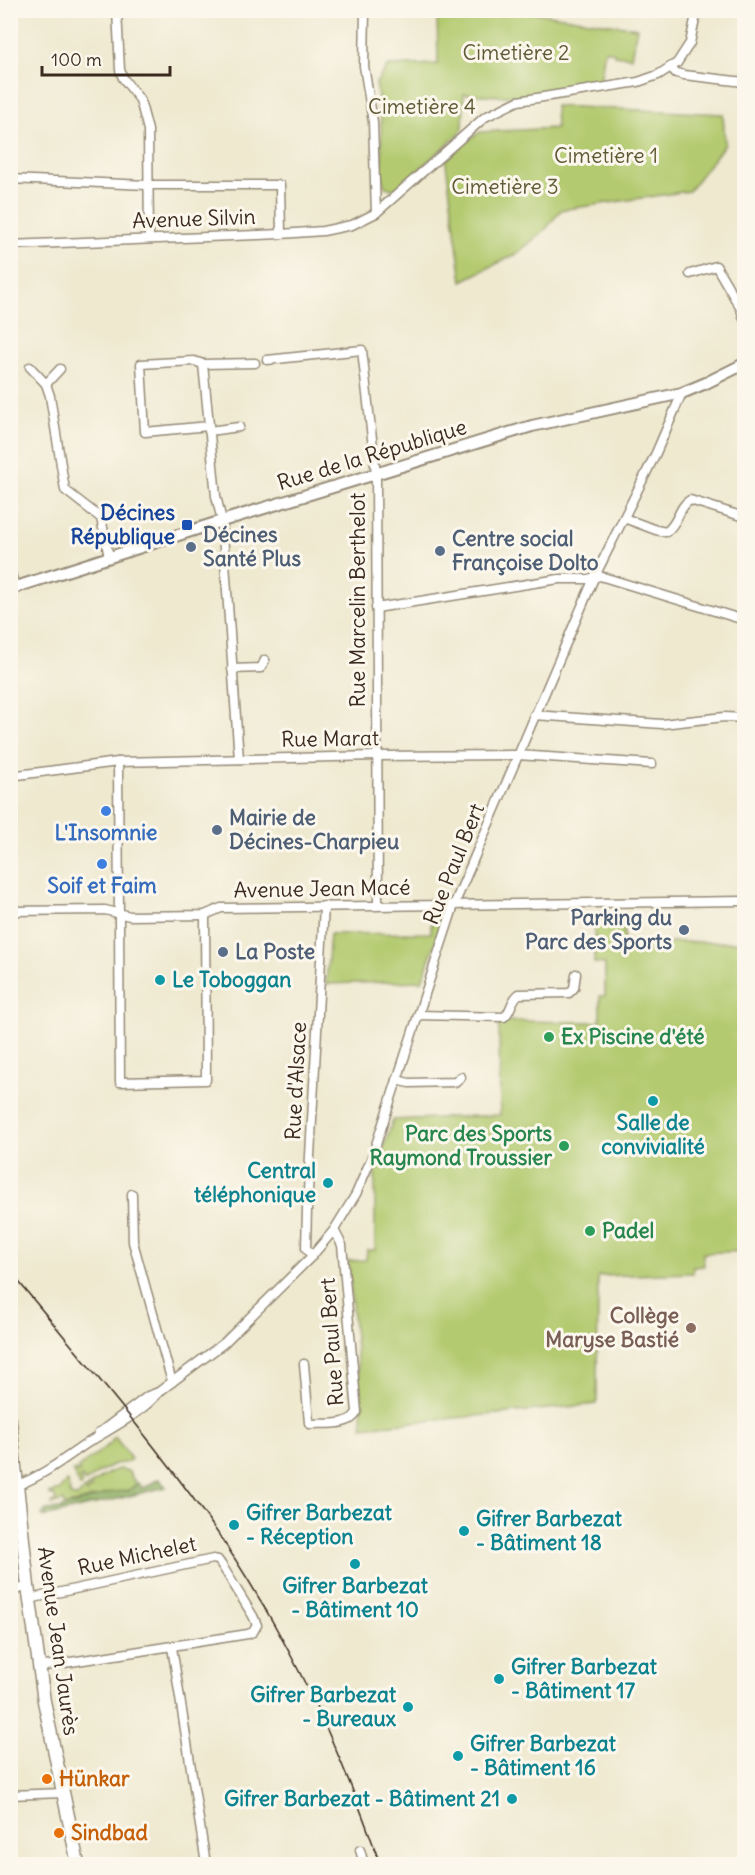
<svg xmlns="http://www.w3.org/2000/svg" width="755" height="1875" viewBox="0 0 755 1875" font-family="Delius,sans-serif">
	<rect width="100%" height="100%" fill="#fbf7ec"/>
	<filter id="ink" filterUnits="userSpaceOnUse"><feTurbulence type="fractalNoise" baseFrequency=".0167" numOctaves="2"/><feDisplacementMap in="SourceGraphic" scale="12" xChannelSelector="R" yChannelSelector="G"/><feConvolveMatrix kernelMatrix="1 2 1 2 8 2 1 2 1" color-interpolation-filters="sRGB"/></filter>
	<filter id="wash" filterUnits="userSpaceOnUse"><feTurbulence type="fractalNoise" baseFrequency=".008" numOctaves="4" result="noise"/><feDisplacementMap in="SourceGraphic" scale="24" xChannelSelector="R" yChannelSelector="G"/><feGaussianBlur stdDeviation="1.35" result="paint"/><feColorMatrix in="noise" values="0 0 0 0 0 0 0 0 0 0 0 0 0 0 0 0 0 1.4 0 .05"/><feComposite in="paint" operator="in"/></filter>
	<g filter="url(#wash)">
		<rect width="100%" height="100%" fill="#efe9d0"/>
		<!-- green -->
		<g fill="#b3ca6f" stroke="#777a46" stroke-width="1.5">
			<polygon points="437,11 522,11 637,28 631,57 614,55 614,52 605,50 600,82 519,97 464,94 463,129 460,133 396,190 385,187 382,178 381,121 376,83 388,66 438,64"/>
			<polygon points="555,106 723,114 725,144 689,191 561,210 545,230 516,254 462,281 445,156 480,132 556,128"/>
			<polygon points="431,911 438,913 442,923 422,981 326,984 330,934 431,933"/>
			<polygon points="602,914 602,918 624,918 624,942 744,942 744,1251 703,1253 704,1266 693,1267 693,1273 598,1276 597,1404 363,1427 348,1261 366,1260 367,1250 375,1250 375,1172 393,1120 500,1115 499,1021 600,1022 600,996 605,996 605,964 594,963 595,915"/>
			<path d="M 115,1437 L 131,1459 C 125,1465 120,1462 112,1465 C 103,1469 93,1477 85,1482 L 82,1477 L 80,1478 L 82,1484 L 80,1487 L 73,1471 L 76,1470 L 77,1473 L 80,1472 L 78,1468 L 111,1443 L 112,1439 Z"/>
			<path d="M 120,1469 L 128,1471 L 137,1485 C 125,1494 111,1493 96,1497 C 85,1499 75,1505 64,1505 L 63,1501 L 51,1505 L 51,1503 L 56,1502 L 54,1495 L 49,1496 L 49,1493 L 53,1494 L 54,1491 L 58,1491 L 67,1481 L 71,1496 L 77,1497 L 85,1489 L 87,1493 L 88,1492 L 87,1488 L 89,1486 L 90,1490 L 92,1489 L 91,1484 L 112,1471 Z"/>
		</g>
		<!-- forest -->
		<polygon fill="#8eae62" stroke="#646c40" stroke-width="1.5" points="159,1479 166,1487 44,1517 42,1515 46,1510 59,1509 112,1492 128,1491 138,1483 143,1488"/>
	</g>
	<g filter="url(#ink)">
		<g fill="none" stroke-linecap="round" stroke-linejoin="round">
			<defs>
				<g id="minor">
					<polyline points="117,10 120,70 123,78 140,100 148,130 149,239"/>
					<polyline points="365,10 364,66 373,122 376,213"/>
					<polyline points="670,67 676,73 684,75 744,82"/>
					<polyline points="10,179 147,185 280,185 281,234"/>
					<polyline points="10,245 281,234 323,231 352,225 376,213 485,117 518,101 638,82 658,75 677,63 690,43 697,10"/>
					<polyline points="690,274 716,266 741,309 744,319"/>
					<polyline points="267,360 362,350 376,474 378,905"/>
					<polyline points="203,364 255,363"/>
					<polyline points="30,367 46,384 50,396 65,490 101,518 109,557"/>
					<polyline points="46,384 60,369"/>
					<polyline points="209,426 145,432 141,364 194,361 203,364 216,496 222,521 239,759"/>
					<polyline points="209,431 239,427"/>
					<path d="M 624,518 L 656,530 L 666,532 C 679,523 678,507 690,500 L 744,517"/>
					<polyline points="10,570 15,587"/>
					<polyline points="376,608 559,579 588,579 600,576 744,620"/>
					<polyline points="232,669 261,668 265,660"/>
					<polyline points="534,715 662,724 724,717 744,718"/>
					<polyline points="118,762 120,1082 206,1080 205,915"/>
					<polyline points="10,776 118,762 377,756 518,755 652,764"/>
					<polyline points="10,911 105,910 130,916 205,915 221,908 744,901"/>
					<path d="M 419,1015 L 504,1017 C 512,1011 510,1001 519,994 L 569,993 L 574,988 L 576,974"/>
					<polyline points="397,1080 409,1083 455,1082 461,1077"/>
					<polyline points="132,1194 133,1242 172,1382"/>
					<polyline points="312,1256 306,1248 307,1209 324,906"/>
					<path d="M 304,1364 L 309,1423 L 310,1424 C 325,1423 350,1427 357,1412 L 342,1245 L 334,1230"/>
					<polyline points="99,1433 148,1396 159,1392"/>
					<path d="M 18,1485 C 44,1475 65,1458 89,1442 C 113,1427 141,1414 160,1391 L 224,1343 L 312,1256 L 334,1230 L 356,1194 L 372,1157 L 454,905 L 594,578 L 656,453 L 682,393"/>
					<polyline points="10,1592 28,1586"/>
					<polyline points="29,1599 213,1559 218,1560 223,1567 253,1616 257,1625 253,1632 248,1634 39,1667"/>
					<polyline points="172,1647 206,1864"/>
					<polyline points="10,1795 63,1793"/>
					<polyline points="360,1850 364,1864"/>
				</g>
				<polyline id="tertiary" points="10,589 222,521 532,426 682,393 706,383 744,364"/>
				<polyline id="secondary" points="10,1421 28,1586 44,1701 78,1864"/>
			</defs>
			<!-- minor casing -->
			<use href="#minor" stroke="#958a77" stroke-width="11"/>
			<!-- tertiary casing -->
			<use href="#tertiary" stroke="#958a77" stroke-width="14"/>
			<!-- secondary casing -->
			<use href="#secondary" stroke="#958a77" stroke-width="15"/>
			<!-- minor -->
			<use href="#minor" stroke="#fff" stroke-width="8"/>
			<!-- tertiary -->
			<use href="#tertiary" stroke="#fff" stroke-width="10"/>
			<!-- secondary -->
			<use href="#secondary" stroke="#fff" stroke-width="12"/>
			<!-- tram -->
			<path stroke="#3b2a1e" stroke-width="1.5" d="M 10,1271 C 76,1352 145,1431 206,1516 C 281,1622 338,1742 380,1864"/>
		</g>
	</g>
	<!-- markers -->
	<rect fill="#1a4fb4" stroke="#fbf7ec" stroke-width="2" x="181" y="519" width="12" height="12" rx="3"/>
	<g fill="#5c6f8a" stroke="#fbf7ec" stroke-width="2">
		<circle cx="191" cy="547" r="6"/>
		<circle cx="440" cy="551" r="6"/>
		<circle cx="217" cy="830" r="6"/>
		<circle cx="684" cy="930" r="6"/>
		<circle cx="223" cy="952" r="6"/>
	</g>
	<g fill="#3f7fe0" stroke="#fbf7ec" stroke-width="2">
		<circle cx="106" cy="811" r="6"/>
		<circle cx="102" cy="864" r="6"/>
	</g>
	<g fill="#0f9aa8" stroke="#fbf7ec" stroke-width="2">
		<circle cx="160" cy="980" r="6"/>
		<circle cx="653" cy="1101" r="6"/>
		<circle cx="328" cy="1183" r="6"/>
		<circle cx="234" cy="1525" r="6"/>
		<circle cx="464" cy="1531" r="6"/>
		<circle cx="355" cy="1564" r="6"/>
		<circle cx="499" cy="1679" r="6"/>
		<circle cx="408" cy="1707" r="6"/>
		<circle cx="458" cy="1756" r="6"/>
		<circle cx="512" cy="1799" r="6"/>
	</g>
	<g fill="#2e9e5b" stroke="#fbf7ec" stroke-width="2">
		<circle cx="549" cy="1037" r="6"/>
		<circle cx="564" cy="1146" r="6"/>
		<circle cx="590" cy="1231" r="6"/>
	</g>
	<circle fill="#8d6e63" stroke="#fbf7ec" stroke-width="2" cx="691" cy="1328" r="6"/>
	<g fill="#e8710a" stroke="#fbf7ec" stroke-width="2">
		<circle cx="47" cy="1779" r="6"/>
		<circle cx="59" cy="1833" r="6"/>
	</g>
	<g text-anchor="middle" stroke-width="6" stroke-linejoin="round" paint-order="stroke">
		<!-- park labels -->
		<g font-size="21" fill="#5f5a36" stroke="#fbf7ec">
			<text x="516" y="60">Cimetière 2</text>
			<text x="422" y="114">Cimetière 4</text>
			<text x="606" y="163">Cimetière 1</text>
			<text x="505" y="194">Cimetière 3</text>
		</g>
		<!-- street labels -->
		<g font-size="21" fill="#3b2a1e" stroke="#fbf7ec">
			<text transform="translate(194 219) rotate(-2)" y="7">Avenue Silvin</text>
			<text transform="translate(372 455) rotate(-17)" y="7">Rue de la République</text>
			<text transform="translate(358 600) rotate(-90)" y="7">Rue Marcelin Berthelot</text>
			<text transform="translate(330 739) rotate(-1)" y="7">Rue Marat</text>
			<text transform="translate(454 864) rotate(-68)" y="7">Rue Paul Bert</text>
			<text transform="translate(322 889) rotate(-1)" y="7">Avenue Jean Macé</text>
			<text transform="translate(296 1081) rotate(-87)" y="7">Rue d'Alsace</text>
			<text transform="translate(332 1342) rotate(-94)" y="7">Rue Paul Bert</text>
			<text transform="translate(137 1556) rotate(-12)" y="7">Rue Michelet</text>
			<text transform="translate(58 1641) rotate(82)" y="7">Avenue Jean Jaurès</text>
		</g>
		<!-- transit labels -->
		<g font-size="21" font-weight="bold" fill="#164399" stroke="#fbf7ec" text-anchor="end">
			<text x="175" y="520">Décines<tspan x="175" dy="24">République</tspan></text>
		</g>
		<!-- service labels -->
		<g font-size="21" font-weight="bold" fill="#4e5e75" stroke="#fbf7ec" text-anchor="start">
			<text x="203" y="542">Décines<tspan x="203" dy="24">Santé Plus</tspan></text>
			<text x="452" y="546">Centre social<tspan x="452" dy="24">Françoise Dolto</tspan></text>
			<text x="229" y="825">Mairie de<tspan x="229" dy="24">Décines-Charpieu</tspan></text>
			<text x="672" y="925" text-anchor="end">Parking du<tspan x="672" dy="24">Parc des Sports</tspan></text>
			<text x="235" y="959">La Poste</text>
		</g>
		<!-- shop labels -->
		<g font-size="21" font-weight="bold" fill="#366cbe" stroke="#fbf7ec">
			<text x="106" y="840">L'Insomnie</text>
			<text x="102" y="893">Soif et Faim</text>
		</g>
		<!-- culture labels -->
		<g font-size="21" font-weight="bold" fill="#0d838f" stroke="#fbf7ec" text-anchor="start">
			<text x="172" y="987">Le Toboggan</text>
			<text x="653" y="1130" text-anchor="middle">Salle de<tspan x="653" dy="24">convivialité</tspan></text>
			<text x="316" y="1178" text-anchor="end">Central<tspan x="316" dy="24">téléphonique</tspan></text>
			<text x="246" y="1520">Gifrer Barbezat<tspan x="246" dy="24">- Réception</tspan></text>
			<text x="476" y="1526">Gifrer Barbezat<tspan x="476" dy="24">- Bâtiment 18</tspan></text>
			<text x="355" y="1593" text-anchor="middle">Gifrer Barbezat<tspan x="355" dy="24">- Bâtiment 10</tspan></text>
			<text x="511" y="1674">Gifrer Barbezat<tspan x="511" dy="24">- Bâtiment 17</tspan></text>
			<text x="396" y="1702" text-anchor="end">Gifrer Barbezat<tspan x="396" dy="24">- Bureaux</tspan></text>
			<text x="470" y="1751">Gifrer Barbezat<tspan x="470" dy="24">- Bâtiment 16</tspan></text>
			<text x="500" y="1806" text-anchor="end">Gifrer Barbezat - Bâtiment 21</text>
		</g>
		<!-- leisure labels -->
		<g font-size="21" font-weight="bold" fill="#27864d" stroke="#fbf7ec" text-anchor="start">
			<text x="561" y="1044">Ex Piscine d'été</text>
			<text x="552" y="1141" text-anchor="end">Parc des Sports<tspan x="552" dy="24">Raymond Troussier</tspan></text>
			<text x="602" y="1238">Padel</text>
		</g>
		<!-- education labels -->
		<g font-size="21" font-weight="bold" fill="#785e54" stroke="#fbf7ec" text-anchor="end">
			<text x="679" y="1323">Collège<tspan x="679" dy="24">Maryse Bastié</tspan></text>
		</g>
		<!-- food labels -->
		<g font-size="21" font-weight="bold" fill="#c56008" stroke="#fbf7ec" text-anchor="start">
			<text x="59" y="1786">Hünkar</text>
			<text x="71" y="1840">Sindbad</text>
		</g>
	</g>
	<!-- margin -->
	<rect width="755" height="1875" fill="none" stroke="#fbf7ec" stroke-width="36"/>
	<!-- scale -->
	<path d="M42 66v9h128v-9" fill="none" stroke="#3b2a1e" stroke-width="3"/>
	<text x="51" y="66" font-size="18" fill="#3b2a1e" stroke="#fbf7ec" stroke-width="4.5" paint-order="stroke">100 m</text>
</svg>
